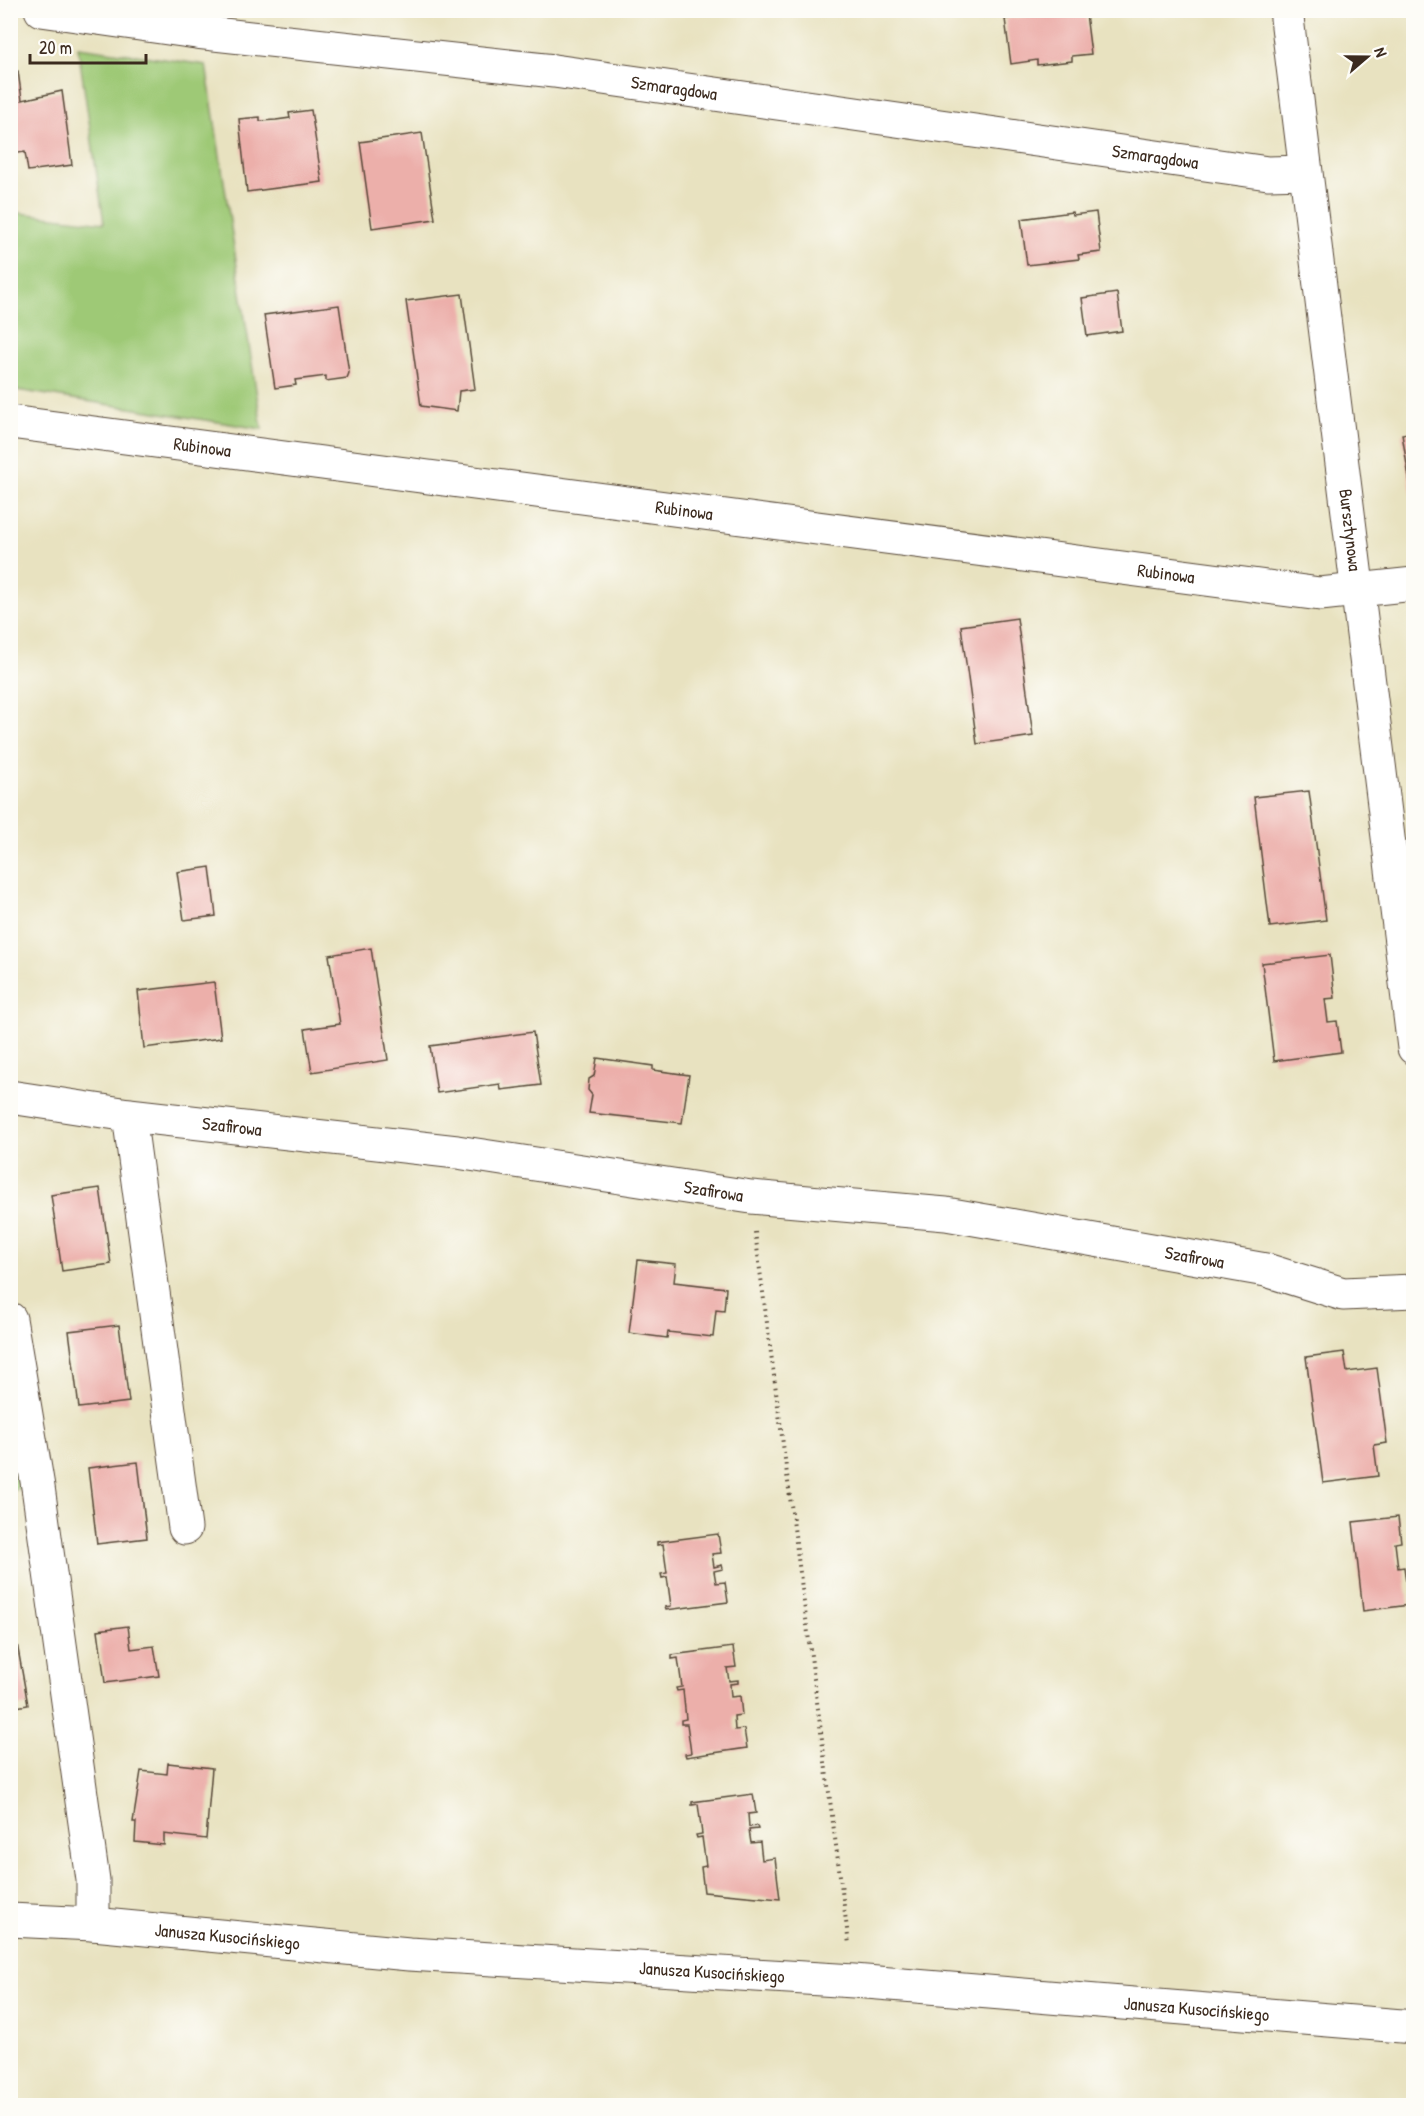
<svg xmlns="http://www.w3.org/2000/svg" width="1424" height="2116" viewBox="0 0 1424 2116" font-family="'Patrick Hand',sans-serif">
	<rect width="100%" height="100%" fill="#fdfcf7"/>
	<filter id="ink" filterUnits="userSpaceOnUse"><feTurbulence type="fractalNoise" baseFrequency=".0167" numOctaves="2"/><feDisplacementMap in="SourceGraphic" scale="12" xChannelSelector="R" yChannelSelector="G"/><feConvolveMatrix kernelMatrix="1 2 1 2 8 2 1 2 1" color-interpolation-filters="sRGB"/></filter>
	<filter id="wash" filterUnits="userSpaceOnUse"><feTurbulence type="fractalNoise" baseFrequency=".008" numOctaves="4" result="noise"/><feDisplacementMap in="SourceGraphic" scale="24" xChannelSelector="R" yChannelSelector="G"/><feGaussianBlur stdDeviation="1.35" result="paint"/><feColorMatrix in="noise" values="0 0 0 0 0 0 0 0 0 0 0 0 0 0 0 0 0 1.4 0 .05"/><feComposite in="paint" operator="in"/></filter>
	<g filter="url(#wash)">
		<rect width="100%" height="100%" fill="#e8e2c0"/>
		<!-- green -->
		<g fill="#9ec976" stroke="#6c7a4a" stroke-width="1.5">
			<polygon points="78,47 206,65 262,429 11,389 11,212 104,223"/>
			<polygon points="10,1401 26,1487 11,1490 10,1490"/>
		</g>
		<g id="blocks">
			<!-- building -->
			<g fill="#ecafaa">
				<polygon points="1064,11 1065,17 1086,14 1091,54 1072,56 1072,61 1037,65 1037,60 1011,64 1005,19"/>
				<polygon points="18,71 22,100 62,91 72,165 28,171 25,152 10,154 10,72"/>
				<polygon points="311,110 322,182 247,192 239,119 260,117 260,121 276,120 290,118 289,113"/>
				<polygon points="422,133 435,219 372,228 360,142"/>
				<polygon points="1072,212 1073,215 1096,212 1101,252 1078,255 1079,259 1027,265 1021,219"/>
				<polygon points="1117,293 1122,331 1087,336 1082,298"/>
				<polygon points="462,294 475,389 459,391 457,411 421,406 406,301"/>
				<polygon points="339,305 349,373 347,378 326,381 326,376 311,378 295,380 296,385 275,388 264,315"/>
				<polygon points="1414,432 1414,495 1412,496 1402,434"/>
				<polygon points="1017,618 1033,736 977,744 961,626"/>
				<polygon points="1309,791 1326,920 1270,927 1254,797"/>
				<polygon points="210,867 216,916 184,920 177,872"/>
				<polygon points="371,948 388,1060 312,1072 305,1029 340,1024 329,955"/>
				<polygon points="1330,955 1335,998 1325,999 1328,1022 1337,1021 1341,1052 1274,1061 1262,963"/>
				<polygon points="214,982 221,1038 144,1048 138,991"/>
				<polygon points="533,1032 541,1085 501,1090 500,1084 437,1093 430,1046"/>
				<polygon points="597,1058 653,1066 653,1070 689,1075 682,1123 589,1113 592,1095 588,1090 589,1079 594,1076"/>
				<polygon points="100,1188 111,1264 62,1271 51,1195"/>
				<polygon points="638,1260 676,1264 674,1282 726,1288 724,1311 716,1310 713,1337 668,1332 667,1338 629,1333"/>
				<polygon points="119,1325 129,1402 79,1408 69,1331"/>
				<polygon points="1344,1352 1347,1372 1377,1368 1387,1443 1374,1445 1378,1476 1323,1483 1306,1357"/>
				<polygon points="138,1462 147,1538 97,1544 88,1468"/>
				<polygon points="1398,1517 1401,1542 1395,1543 1398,1568 1404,1567 1409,1605 1363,1611 1353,1522"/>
				<polygon points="718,1534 721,1553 712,1554 714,1567 722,1565 723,1569 714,1571 716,1583 725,1582 728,1602 666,1610 665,1607 671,1606 667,1577 662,1578 661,1574 667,1573 663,1544 657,1545 657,1542"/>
				<polygon points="128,1626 131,1649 154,1646 159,1676 105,1683 98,1630"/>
				<polygon points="15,1632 28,1705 10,1708 10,1633"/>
				<polygon points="733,1647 736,1667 727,1668 729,1681 738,1680 738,1683 730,1684 731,1697 740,1696 742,1715 734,1716 735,1730 744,1729 747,1748 686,1757 685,1754 691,1753 687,1724 681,1724 681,1720 686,1719 683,1690 677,1691 676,1688 682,1687 678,1658 672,1659 672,1655"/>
				<polygon points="168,1763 212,1768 206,1839 164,1834 164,1845 135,1842 136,1822 133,1822 141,1771 167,1774"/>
				<polygon points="753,1794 756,1813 748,1814 749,1827 757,1826 758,1829 749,1830 751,1843 760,1842 762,1860 775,1858 780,1899 704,1892 701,1867 706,1866 702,1837 697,1838 696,1835 702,1834 698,1804 692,1805 692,1802"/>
			</g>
		</g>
	</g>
	<g filter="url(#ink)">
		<use href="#blocks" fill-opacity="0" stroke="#554636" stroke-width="1.5"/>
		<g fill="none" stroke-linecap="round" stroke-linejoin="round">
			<defs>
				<g id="minor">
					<path id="s1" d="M 41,10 L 196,32 L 554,71 L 1268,173 L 1305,172"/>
					<path id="s2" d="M 1286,10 L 1414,1048"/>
					<path id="s3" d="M 10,422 L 1320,594 L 1414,584"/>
					<path id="s4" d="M 10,1097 L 129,1115 L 457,1152 L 751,1197 L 946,1214 L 1266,1270 L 1343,1294 L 1414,1291"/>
					<polyline points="129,1115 185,1528"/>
					<polyline points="10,1319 38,1487 93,1880 93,1924"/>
					<path id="s5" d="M 10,1920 L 93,1924 L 409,1954 L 854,1981 L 1414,2027"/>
				</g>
			</defs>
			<!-- minor casing -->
			<use href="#minor" stroke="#554636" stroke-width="35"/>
			<!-- path -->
			<polyline stroke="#554636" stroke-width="4" stroke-dasharray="1.5 4.5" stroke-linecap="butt" points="755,1232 849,1944"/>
			<!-- minor -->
			<use href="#minor" stroke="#fff" stroke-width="33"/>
		</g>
	</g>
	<g text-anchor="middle" stroke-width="5" stroke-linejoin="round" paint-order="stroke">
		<!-- street labels -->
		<g font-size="18" fill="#3b2a1e" stroke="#fdfcf7">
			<text dy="6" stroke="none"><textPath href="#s1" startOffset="638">Szmaragdowa</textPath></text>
			<text dy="6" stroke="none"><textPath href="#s1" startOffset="1124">Szmaragdowa</textPath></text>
			<text dy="6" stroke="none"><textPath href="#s3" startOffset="194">Rubinowa</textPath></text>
			<text dy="6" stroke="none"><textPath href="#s3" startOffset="680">Rubinowa</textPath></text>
			<text dy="6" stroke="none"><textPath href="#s2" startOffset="524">Bursztynowa</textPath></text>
			<text dy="6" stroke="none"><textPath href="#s3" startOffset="1166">Rubinowa</textPath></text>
			<text dy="6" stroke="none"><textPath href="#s4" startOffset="224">Szafirowa</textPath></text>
			<text dy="6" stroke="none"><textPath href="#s4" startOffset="710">Szafirowa</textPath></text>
			<text dy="6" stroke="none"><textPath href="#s4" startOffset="1196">Szafirowa</textPath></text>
			<text dy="6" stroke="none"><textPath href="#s5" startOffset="218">Janusza Kusocińskiego</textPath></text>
			<text dy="6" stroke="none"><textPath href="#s5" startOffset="704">Janusza Kusocińskiego</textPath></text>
			<text dy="6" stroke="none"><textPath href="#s5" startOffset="1190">Janusza Kusocińskiego</textPath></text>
		</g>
	</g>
	<!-- margin -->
	<rect width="1424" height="2116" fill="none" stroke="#fdfcf7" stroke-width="36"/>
	<!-- north arrow -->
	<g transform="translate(1367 57) rotate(70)" stroke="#fdfcf7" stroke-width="4.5" paint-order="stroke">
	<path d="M0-4.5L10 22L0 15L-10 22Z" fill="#3b2a1e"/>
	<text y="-9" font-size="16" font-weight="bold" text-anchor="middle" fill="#3b2a1e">N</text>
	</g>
	<!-- scale -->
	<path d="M30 54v9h116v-9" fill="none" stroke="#3b2a1e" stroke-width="3"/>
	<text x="39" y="54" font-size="18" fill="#3b2a1e" stroke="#fdfcf7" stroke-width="4.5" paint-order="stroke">20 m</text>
</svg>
